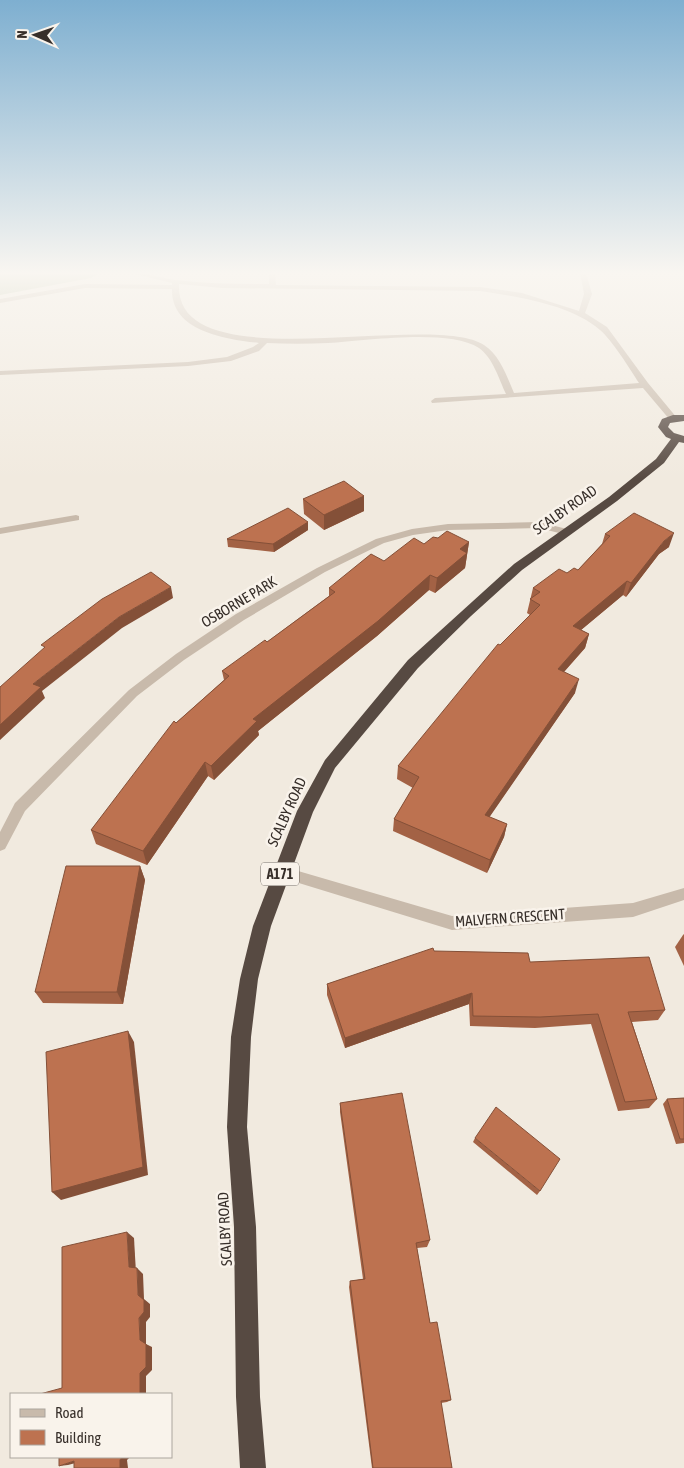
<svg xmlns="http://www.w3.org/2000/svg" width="684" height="1468" viewBox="0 0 684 1468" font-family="'Asap Condensed',sans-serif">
	<rect width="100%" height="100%" fill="#f1eadf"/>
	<!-- green -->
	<polygon fill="#b3bf9f" points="0,273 100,273 91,278 0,295"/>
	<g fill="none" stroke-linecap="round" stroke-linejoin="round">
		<!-- minor -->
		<g fill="#c8baab" fill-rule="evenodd">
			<path d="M 131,273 C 147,273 161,278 176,280 C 207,284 238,284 269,284 L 269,273 L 275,273 L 276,285 L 480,287 L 522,293 L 579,311 L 584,294 L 580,273 L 586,273 L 592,294 L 585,313 L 607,327 L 648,383 L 677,418 L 670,420 L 643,388 L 432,403 L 431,401 L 435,398 L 506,394 C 499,379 493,358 479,348 C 448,328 365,341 328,343 C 308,344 287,344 267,343 L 259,351 L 231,361 L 188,366 L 0,375 L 0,371 L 188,362 L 227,357 L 253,347 L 259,343 C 227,339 171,332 172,289 L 85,288 L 0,303 L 0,299 L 85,284 L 172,285 L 172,283 ZM 179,284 L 222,288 L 480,291 C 518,297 570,304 600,330 C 612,340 630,369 639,383 L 514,393 C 507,377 500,355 484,345 C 429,310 174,383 179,284 Z"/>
			<polygon points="76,515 79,516 79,520 0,534 0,528"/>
			<polygon points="539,522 571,530 572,532 567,535 539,528 448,530 413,535 384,543 325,572 244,620 184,660 137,696 25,811 5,849 0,851 0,832 15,803 129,690 176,654 236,614 317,568 376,539 412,529 448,524"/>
			<polygon points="281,866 452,916 633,903 684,888 684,900 633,917 452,930 276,876 274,872 276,868"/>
		</g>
		<!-- highway -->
		<polygon fill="#574a42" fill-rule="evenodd" points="673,415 684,415 684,421 670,423 668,427 674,433 684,436 684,443 679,442 664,463 617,501 522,570 471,616 418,668 335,768 313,812 271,926 258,979 251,1037 247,1127 256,1227 260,1397 266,1468 240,1468 236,1397 234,1227 227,1127 231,1037 240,979 253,926 297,811 325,760 408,660 514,564 609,497 656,459 671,439 666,437 658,427 662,419"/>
	</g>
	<!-- wall -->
	<g fill="#a36245">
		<polygon points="364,496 364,511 324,530 304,514 303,499"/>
		<polygon points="308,522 308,530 274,552 228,547 227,539"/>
		<polygon points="605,534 669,547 659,554 626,597 623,595 581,630 589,634 585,648 564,672 575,693 489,817 507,824 504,837 487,873 393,831 394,819 413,788 397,779 398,766 500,645 530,615 527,613 533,588 567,573 578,570 602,544"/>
		<polygon points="438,538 469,542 465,568 435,593 429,590 377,636 258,731 259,735 214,780 208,776 147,865 96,844 91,830 176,723 224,680 222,671 267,642 329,596 329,588 384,561"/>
		<polygon points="140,866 145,880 123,1004 43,1003 35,992"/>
		<polygon points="684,934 684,966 675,947 683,935"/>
		<polygon points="434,951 530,962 665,1010 658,1020 632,1022 657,1099 649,1108 618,1111 591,1024 535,1028 470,1026 469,1004 345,1048 327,995 327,984"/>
		<polygon points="684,1098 684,1143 676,1144 663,1104 667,1099"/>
		<polygon points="340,1103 430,1240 427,1247 417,1248 430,1323 451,1400 447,1402 441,1403 452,1468 372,1468 349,1287 350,1281 363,1279 340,1112"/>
		<polygon points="475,1138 540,1191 537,1195 473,1142"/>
	</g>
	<!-- shaded-wall -->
	<g fill="#845038">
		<polygon points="364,496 364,511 324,530 324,515"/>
		<polygon points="308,522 308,530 274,552 273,544"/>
		<polygon points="674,533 669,547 659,554 626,597 631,583 664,541"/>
		<polygon points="469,542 465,568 435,593 437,578 460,549"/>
		<polygon points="430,575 429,590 377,636 258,731 259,735 214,780 211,766 253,719"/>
		<polygon points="627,581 623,595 569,640 573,626"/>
		<polygon points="171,587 173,598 122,628 42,691 45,698 0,740 0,725 33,684 119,617"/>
		<polygon points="589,634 585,648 554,683 558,669"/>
		<polygon points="579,679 575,693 482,828 485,815"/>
		<polygon points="205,762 208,776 147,865 143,851"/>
		<polygon points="507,824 504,837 487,873 490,860"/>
		<polygon points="140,866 145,880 123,1004 117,992"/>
		<polygon points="472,993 469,1004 345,1048 345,1038"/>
		<polygon points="128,1031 134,1042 148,1175 61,1200 52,1192"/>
		<polygon points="127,1232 134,1238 136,1273 129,1267"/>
		<polygon points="137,1268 143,1274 144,1299 150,1304 150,1317 146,1322 146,1344 152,1347 152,1370 146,1376 146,1394 140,1394 140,1340"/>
		<polygon points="122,1457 130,1457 127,1460 128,1468 120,1468 120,1460"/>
		<polygon points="74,1461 83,1461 68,1465 59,1466"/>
	</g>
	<!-- building -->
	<g fill="#bd7250" stroke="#845038">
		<polygon points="344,481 364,496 324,515 303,499"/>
		<polygon points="288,508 308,522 273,544 227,539"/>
		<polygon points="634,513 674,533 664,541 631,583 627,581 573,626 589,634 558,669 579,679 485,815 507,824 490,860 394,819 419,777 398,766 498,644 500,645 540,605 530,599 540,592 533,588 559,569 567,573 574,568 578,570 610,536 605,534"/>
		<polygon points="447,531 469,542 460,549 467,553 437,578 430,575 378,621 253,719 257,721 211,766 205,762 143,851 91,830 174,721 176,723 229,676 222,671 265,640 267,642 335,592 329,588 371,554 384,561 414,538 424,544 433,537 438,538"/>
		<polygon points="151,572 171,587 119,617 33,684 41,687 0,725 0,687 45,647 41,645 102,599"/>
		<polygon points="66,866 140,866 117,992 35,992"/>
		<polygon points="433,948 434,951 528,953 530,962 649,957 665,1010 628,1012 657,1099 625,1102 598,1014 540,1017 473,1016 472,993 345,1038 327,984"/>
		<polygon points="128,1031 143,1167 52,1192 46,1052"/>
		<polygon points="402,1093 430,1240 416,1243 430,1323 437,1322 451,1400 441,1401 452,1468 373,1468 350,1281 365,1279 340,1103"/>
		<polygon points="684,1098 684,1139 680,1139 667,1099"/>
		<polygon points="496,1107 560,1159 540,1191 475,1138"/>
		<polygon points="127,1232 129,1267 137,1268 138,1295 144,1300 144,1312 139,1318 140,1340 146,1344 146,1367 140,1373 140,1394 40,1394 62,1388 62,1247"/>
		<polygon points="59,1457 122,1457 120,1460 120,1468 74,1468 74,1461 59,1466"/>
	</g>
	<!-- sky -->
	<linearGradient id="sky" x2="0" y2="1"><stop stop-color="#7eafd0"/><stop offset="0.57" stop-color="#f9f6f1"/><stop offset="1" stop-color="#f9f6f1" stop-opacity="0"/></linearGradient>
	<rect width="684" height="479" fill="url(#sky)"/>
	<g text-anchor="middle" stroke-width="5" stroke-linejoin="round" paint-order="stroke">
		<!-- shield labels -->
		<rect fill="#f9f3eb" stroke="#716a64" stroke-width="1" x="261" y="862.5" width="38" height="23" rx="4"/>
		<g font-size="14" font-weight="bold" fill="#372f2a">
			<text x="280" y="879">A171</text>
		</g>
		<!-- street labels -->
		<g font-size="15" fill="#372f2a" stroke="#f9f3eb">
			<text transform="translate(565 510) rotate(-35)" y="5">SCALBY ROAD</text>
			<text transform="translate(239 602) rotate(-31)" y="5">OSBORNE PARK</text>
			<text transform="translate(287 812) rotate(-66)" y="5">SCALBY ROAD</text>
			<text transform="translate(510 918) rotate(-4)" y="5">MALVERN CRESCENT</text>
			<text transform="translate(225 1229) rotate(-93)" y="5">SCALBY ROAD</text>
		</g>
	</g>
	<!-- legend -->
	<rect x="10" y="1393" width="162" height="65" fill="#f9f3eb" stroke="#aba59e"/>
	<rect x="20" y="1409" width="25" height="8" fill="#c8baab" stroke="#aba59e"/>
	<text x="55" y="1418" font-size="15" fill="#372f2a">Road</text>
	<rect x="20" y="1430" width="25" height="15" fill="#bd7250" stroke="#aba59e"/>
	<text x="55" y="1443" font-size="15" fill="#372f2a">Building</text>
	<!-- north arrow -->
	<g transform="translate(35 35) rotate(272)" stroke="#f9f3eb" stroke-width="4" paint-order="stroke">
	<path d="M0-4L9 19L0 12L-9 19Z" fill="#372f2a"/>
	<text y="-8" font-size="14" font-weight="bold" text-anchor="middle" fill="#372f2a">N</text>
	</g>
</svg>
